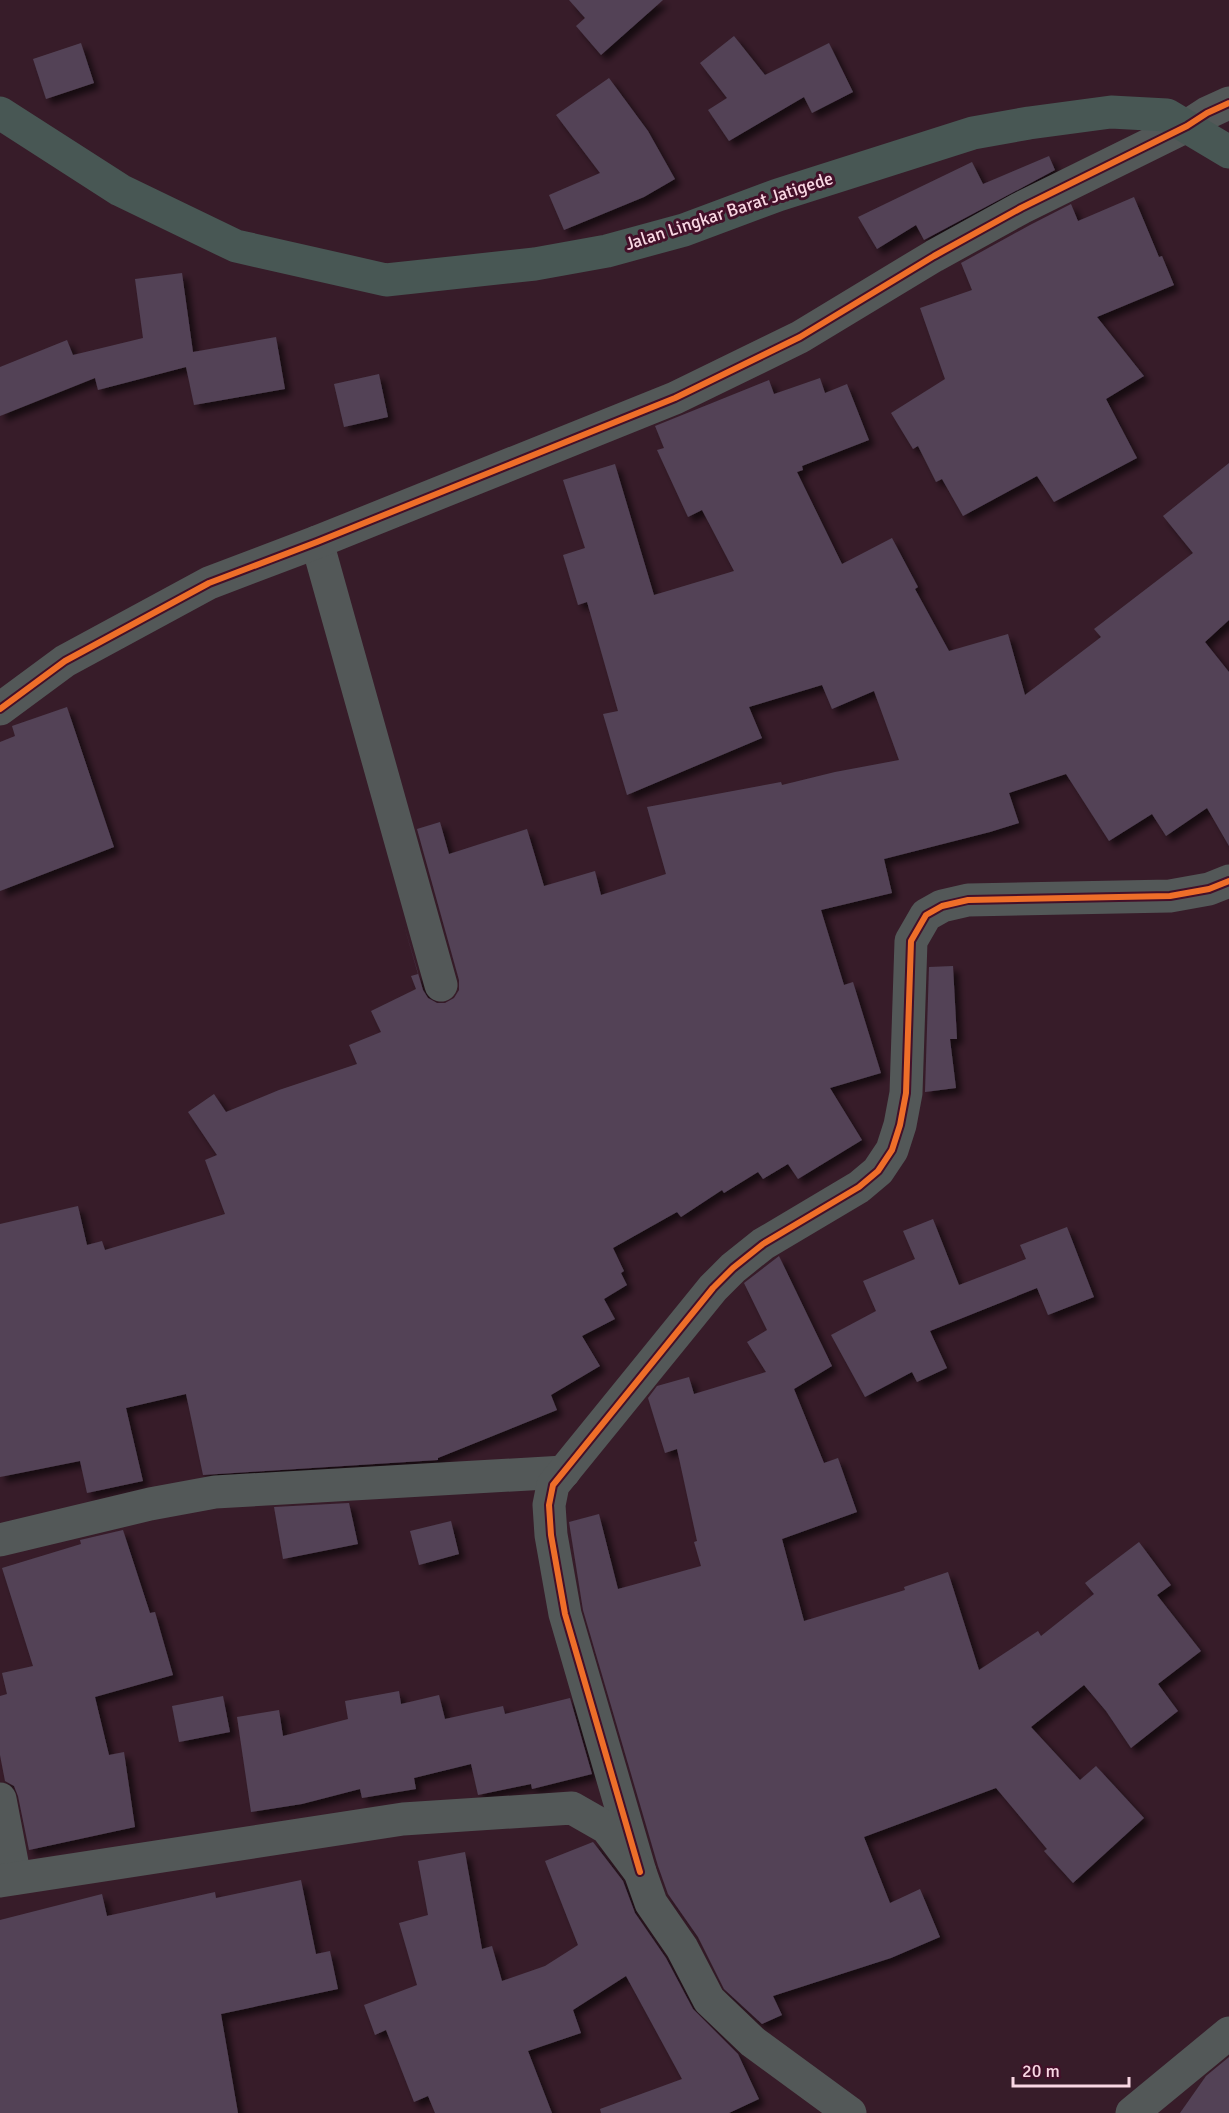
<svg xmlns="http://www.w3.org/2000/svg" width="1229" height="2113" viewBox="0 0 1229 2113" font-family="Signika,sans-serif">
	<defs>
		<filter id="shadow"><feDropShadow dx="5.5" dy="5.5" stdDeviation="3" flood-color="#0009"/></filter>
	</defs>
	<rect width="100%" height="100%" fill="#371c29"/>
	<!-- building -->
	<g fill="#524356" filter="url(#shadow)">
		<polygon points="569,0 663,0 601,55 576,26 585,18"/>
		<polygon points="734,36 765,75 829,43 853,92 812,113 804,97 729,141 708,110 727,98 700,63"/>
		<polygon points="81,43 94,83 46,99 33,59"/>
		<polygon points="609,78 648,131 675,179 644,197 564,230 549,195 600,173 556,115"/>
		<polygon points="1049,156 1055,170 924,240 916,225 877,249 858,217 972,162 983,184"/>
		<polygon points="1134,197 1159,257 1162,256 1174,285 1097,317 1144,376 1106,399 1137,458 1054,502 1037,476 963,516 942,479 936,482 918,446 913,449 891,413 945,379 920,308 972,290 961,263 1030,225 1071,204 1078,221"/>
		<polygon points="182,273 193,352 276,337 285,389 194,405 186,367 98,390 95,378 0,416 0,367 67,340 73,355 143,338 135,279"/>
		<polygon points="379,374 388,417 344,427 334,384"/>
		<polygon points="820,378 825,393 847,384 869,440 802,466 803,470 797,472 842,564 892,538 918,587 915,589 949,651 1008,634 1025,695 1101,637 1094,629 1193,553 1163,516 1229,463 1229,620 1205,642 1229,672 1229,846 1207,808 1166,836 1152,814 1109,841 1066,774 1009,793 1019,823 990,832 884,859 892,893 821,910 844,985 853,982 881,1073 830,1088 862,1140 798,1179 788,1164 763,1179 758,1172 724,1193 722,1190 681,1217 677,1212 613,1248 624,1271 621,1273 627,1285 604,1299 615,1319 582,1336 600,1366 551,1395 557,1410 438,1458 438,1460 203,1475 186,1394 126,1408 143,1481 87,1493 80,1461 0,1477 0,1224 78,1206 87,1245 102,1241 105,1250 225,1214 205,1160 217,1155 188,1112 214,1094 226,1112 279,1090 357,1064 349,1045 381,1032 371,1011 416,989 411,976 418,974 403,922 423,990 428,998 437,1003 445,1003 454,998 459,990 459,980 417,829 440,822 449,854 527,829 544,886 595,871 601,895 666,874 647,807 781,782 782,785 835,772 899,760 874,691 832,709 822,685 749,707 762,738 627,795 603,714 618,711 587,602 578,605 563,555 585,548 563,480 615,464 654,595 734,571 702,510 688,517 657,450 664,448 655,426 769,380 774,394"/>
		<polygon points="67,707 114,847 0,891 0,742 15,736 12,726"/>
		<polygon points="953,966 957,1039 950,1039 956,1088 925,1092 929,967"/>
		<polygon points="933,1219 959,1285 1026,1259 1020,1245 1067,1227 1094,1297 1048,1315 1037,1288 930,1331 947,1368 917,1382 912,1372 865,1397 831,1335 876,1311 863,1281 915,1259 903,1231"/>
		<polygon points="779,1256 832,1366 794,1389 824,1463 838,1458 857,1512 782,1539 804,1621 905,1590 904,1587 948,1572 979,1670 1038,1631 1041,1636 1094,1594 1085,1583 1139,1542 1171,1585 1157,1595 1201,1651 1158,1684 1178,1711 1131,1748 1106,1711 1084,1685 1031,1727 1080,1780 1096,1766 1144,1818 1073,1883 1044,1851 1047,1849 996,1788 864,1837 890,1903 920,1889 940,1937 891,1958 773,1996 782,2015 762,2024 724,1989 698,1937 668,1894 658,1866 583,1610 569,1522 599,1514 618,1589 701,1566 694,1542 697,1541 677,1449 665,1453 648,1398 657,1386 689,1377 694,1394 766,1372 747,1342 767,1330 744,1283"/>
		<polygon points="349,1503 358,1544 283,1559 274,1507"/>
		<polygon points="451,1521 459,1554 419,1565 410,1531"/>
		<polygon points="123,1530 150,1613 155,1612 173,1675 95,1697 109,1755 124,1752 135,1827 29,1850 18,1796 14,1786 5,1781 0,1755 0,1696 7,1694 2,1673 33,1666 2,1568 81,1544 80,1540"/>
		<polygon points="399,1691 401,1704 439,1695 445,1719 503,1706 505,1714 570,1698 592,1774 532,1789 531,1784 478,1795 471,1764 414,1778 416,1789 362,1798 360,1789 302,1804 251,1812 237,1717 279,1710 283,1736 348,1719 345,1701"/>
		<polygon points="223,1696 230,1732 179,1742 172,1706"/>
		<polygon points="593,1842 623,1881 635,1913 666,1958 693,2009 738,2054 759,2099 729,2113 601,2113 600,2109 682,2079 626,1976 573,2010 581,2033 528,2051 552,2113 435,2113 428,2096 414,2102 386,2030 375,2035 364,2005 417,1985 399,1923 428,1915 418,1861 465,1852 482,1949 492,1946 502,1981 545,1966 578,1945 545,1861"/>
		<polygon points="301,1880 316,1954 330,1951 338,1989 221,2014 238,2113 0,2113 0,1920 102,1894 107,1916 215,1892 216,1898"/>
		<polygon points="1229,2057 1229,2113 1180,2113 1206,2076"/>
	</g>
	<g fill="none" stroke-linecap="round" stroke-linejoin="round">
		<!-- minor -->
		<g stroke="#535858" stroke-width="33">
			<polyline points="317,542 441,985"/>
			<polyline points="0,709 65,661 209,583 317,542 675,398 800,337 934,256 1021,208 1187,126 1207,113 1229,103"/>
			<polyline points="0,1540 150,1504 215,1492 564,1472"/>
			<polyline points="0,1799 15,1878"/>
			<polyline points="640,1872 565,1614 551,1535 549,1505 553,1485 713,1288 733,1268 763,1244 859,1187 878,1171 892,1150 900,1125 906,1093 911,941 926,915 942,906 968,900 1170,896 1209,889 1229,881"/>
			<polyline points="0,1881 403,1819 572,1808 607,1828 640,1872 651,1903 682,1948 709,2000 753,2042 850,2113"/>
			<polyline points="1132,2113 1229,2033"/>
		</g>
		<!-- major -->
		<polyline stroke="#485754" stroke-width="33" points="0,113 120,190 236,246 386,280 535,264 607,251 684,230 778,195 973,133 1029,123 1111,112 1167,115 1229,152"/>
		<defs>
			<g id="cycleway">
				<polyline points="0,709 65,661 209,583 317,542 675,398 800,337 934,256 1021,208 1187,126 1207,113 1229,103"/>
				<polyline points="640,1872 565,1614 551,1535 549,1505 553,1485 713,1288 733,1268 763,1244 859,1187 878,1171 892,1150 900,1125 906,1093 911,941 926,915 942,906 968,900 1170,896 1209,889 1229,881"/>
			</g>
		</defs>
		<!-- cycleway casing -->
		<use href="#cycleway" stroke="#431029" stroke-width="10"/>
		<!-- cycleway -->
		<use href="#cycleway" stroke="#ee6e29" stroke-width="6"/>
	</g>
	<g text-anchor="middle" stroke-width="6" stroke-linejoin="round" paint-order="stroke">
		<!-- street labels -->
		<g font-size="18" fill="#f9d7e3" stroke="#431029">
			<text transform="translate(729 211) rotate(-18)" y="6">Jalan Lingkar Barat Jatigede</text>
		</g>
	</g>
	<!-- scale -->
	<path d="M1013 2077v9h116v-9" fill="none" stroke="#f9d7e3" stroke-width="3"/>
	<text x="1022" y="2077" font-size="18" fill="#f9d7e3" stroke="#431029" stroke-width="4.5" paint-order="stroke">20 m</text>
</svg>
